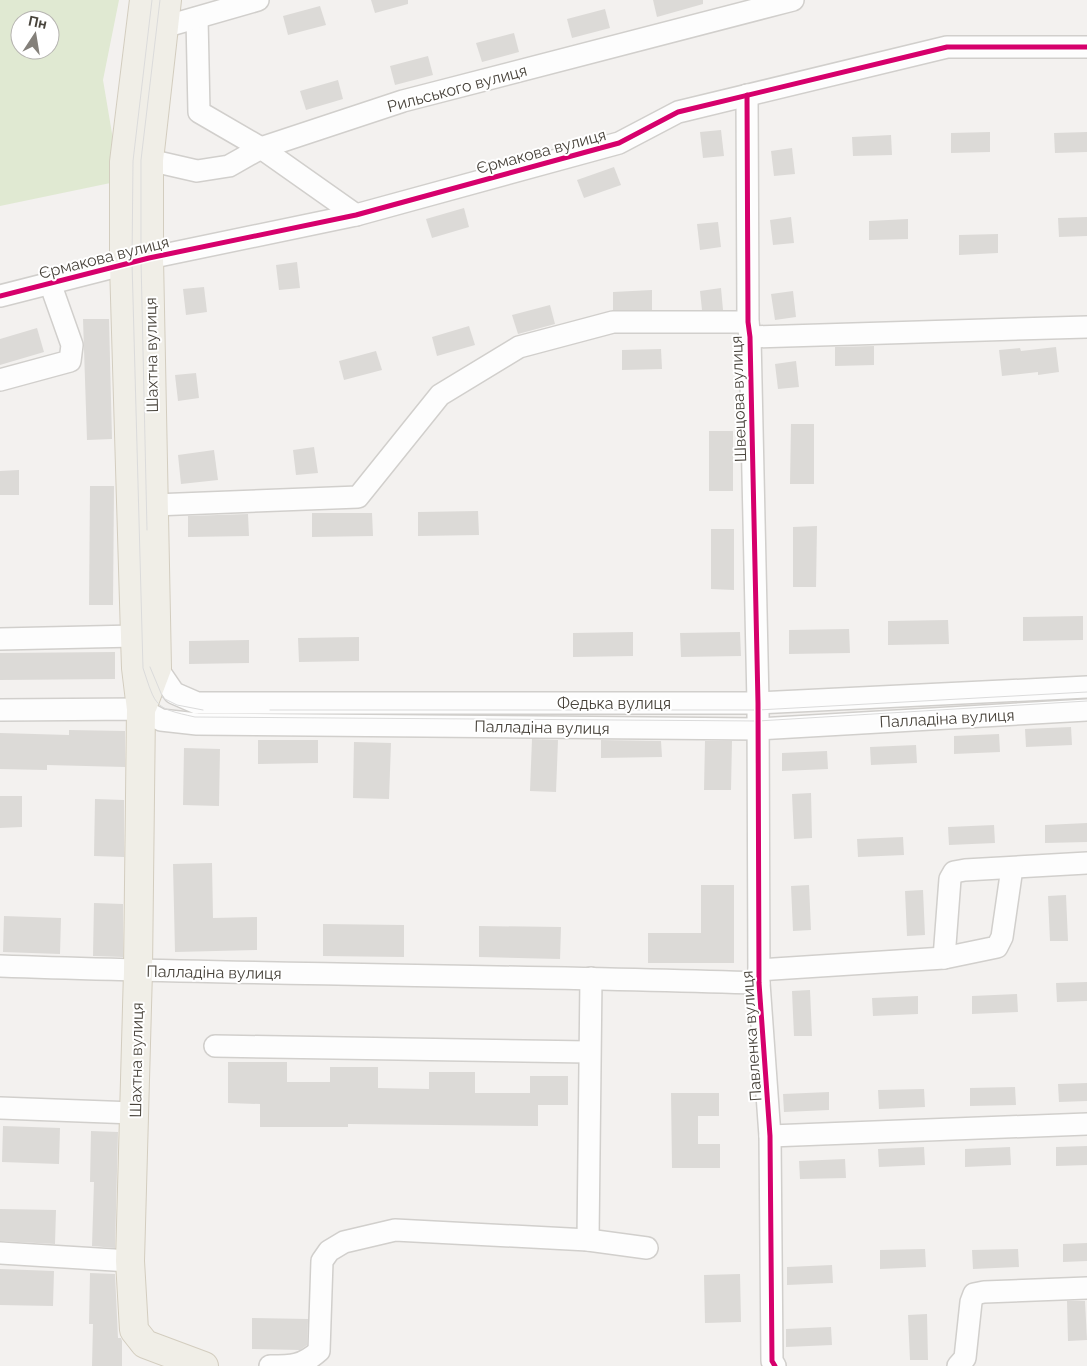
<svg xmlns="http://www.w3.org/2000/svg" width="1087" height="1366" viewBox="0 0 1087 1366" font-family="Raleway,sans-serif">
	<rect width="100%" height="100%" fill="#f3f1ef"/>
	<!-- green -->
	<path fill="#e0e9d2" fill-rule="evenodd" d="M 0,0 L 119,0 L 103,80 L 120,181 L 0,206 ZM 20,20 L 50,20 L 50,50 L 20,50 Z"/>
	<!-- building -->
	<g fill="#dcdad7">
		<polygon points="371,0 408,0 408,4 375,13"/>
		<polygon points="653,0 703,0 703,4 657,17"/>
		<polygon points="320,6 326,25 288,35 283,16"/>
		<polygon points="605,9 610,28 572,38 567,19"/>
		<polygon points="514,33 519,52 482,62 476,43"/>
		<polygon points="428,56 433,75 395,85 390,66"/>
		<polygon points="338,80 343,99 306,110 300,91"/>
		<polygon points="721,130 724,156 703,158 700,132"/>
		<polygon points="990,132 990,152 951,153 951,133"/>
		<polygon points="1087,132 1087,152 1055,153 1054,133"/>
		<polygon points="891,135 892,155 853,156 852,137"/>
		<polygon points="792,148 795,174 774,176 771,151"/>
		<polygon points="614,167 621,185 584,198 577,180"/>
		<polygon points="464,208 469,227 432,238 426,219"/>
		<polygon points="791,217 794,243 773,245 770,220"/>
		<polygon points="1087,217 1087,236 1059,237 1058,218"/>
		<polygon points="908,219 908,239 869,240 869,221"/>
		<polygon points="718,222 721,247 700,250 697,224"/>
		<polygon points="998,234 998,253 959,255 959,235"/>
		<polygon points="297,262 300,288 279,290 276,265"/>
		<polygon points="204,287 207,312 186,315 183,289"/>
		<polygon points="721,288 723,310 702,310 700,291"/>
		<polygon points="652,290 652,310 613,310 613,292"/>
		<polygon points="793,291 796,317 775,320 771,294"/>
		<polygon points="550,305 555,324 518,334 512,315"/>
		<polygon points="83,319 109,319 112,439 87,440"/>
		<polygon points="469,326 475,345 437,356 432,337"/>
		<polygon points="37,328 44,352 0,365 0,339"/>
		<polygon points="874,346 874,365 835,366 835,347"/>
		<polygon points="1056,347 1059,372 1038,375 1038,372 1002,376 999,350 1020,348 1021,351"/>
		<polygon points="661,349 662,369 622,370 622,350"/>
		<polygon points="376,351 382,370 344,380 339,361"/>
		<polygon points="796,361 799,387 778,389 775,364"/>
		<polygon points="196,373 199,398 178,401 175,375"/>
		<polygon points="791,424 814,424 814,484 790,484"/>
		<rect x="709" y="431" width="24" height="60"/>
		<polygon points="314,447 318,473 296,475 293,450"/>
		<polygon points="214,450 218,480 181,484 178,455"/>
		<polygon points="19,470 19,495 0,495 0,471"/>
		<polygon points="90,486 114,486 113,605 89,605"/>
		<polygon points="478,511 479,535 418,536 418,512"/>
		<polygon points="312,513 372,513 373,536 312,537"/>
		<polygon points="248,514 249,536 188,537 188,516"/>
		<polygon points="817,526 816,587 793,587 793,527"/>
		<polygon points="711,529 734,529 734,590 711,589"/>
		<polygon points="1083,616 1083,640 1023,641 1023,617"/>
		<polygon points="948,620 949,644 888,645 888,621"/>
		<polygon points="849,629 850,653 789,654 789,630"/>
		<polygon points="633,632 633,656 573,657 573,633"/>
		<polygon points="740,632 741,656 681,657 680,633"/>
		<polygon points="359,637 359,661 299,662 298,638"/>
		<polygon points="249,640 249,663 189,664 189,641"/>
		<polygon points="115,652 115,679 0,680 0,653"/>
		<polygon points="1071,727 1072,745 1026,747 1025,729"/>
		<polygon points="69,730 125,731 125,767 47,765 47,770 0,769 0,733 69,735"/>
		<polygon points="999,734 1000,752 954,754 954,736"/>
		<polygon points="532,739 558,740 556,792 530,791"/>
		<polygon points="258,740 318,740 318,763 258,764"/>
		<polygon points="601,740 661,741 662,757 601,758"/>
		<polygon points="705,741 732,741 731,790 704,790"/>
		<polygon points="354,742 391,743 389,799 353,798"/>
		<polygon points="916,745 917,763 871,765 870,747"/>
		<polygon points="184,748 220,749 219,806 183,805"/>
		<polygon points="827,751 828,769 782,771 782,753"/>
		<polygon points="811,793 812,838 794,839 792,794"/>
		<polygon points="0,796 22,796 22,827 0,828"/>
		<polygon points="95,799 124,800 124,857 94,856"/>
		<polygon points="1087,823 1087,842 1045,843 1045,825"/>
		<polygon points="994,825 995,843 949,845 948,827"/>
		<polygon points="903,837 904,855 858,857 857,839"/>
		<polygon points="212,863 213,918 257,917 257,950 175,952 173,864"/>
		<polygon points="701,885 734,885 734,963 648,963 648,933 701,933"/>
		<polygon points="809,885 811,930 793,931 791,886"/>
		<polygon points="923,890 925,935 907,936 905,891"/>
		<polygon points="1066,895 1068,941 1050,941 1048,896"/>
		<polygon points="94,903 123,904 123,957 93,956"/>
		<polygon points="4,916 61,918 60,954 3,952"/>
		<polygon points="323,924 404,925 404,957 323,956"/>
		<polygon points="479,926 561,927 560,959 479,957"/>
		<polygon points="1087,982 1087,1001 1057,1002 1056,983"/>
		<polygon points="810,990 812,1036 794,1036 792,991"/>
		<polygon points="1017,994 1018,1012 972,1014 972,996"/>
		<polygon points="918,996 918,1014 873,1016 872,998"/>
		<polygon points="228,1062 287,1062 287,1082 330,1082 330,1067 378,1067 378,1088 429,1089 429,1072 475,1072 475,1093 530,1093 530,1076 568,1076 568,1105 538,1105 538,1126 348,1124 348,1127 260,1127 260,1104 228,1103"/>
		<polygon points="1087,1083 1087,1101 1059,1102 1058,1084"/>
		<polygon points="1015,1087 1016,1105 970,1106 970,1088"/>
		<polygon points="924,1089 925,1107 879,1109 878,1090"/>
		<polygon points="829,1092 829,1110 784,1112 783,1094"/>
		<polygon points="671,1093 719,1093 719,1116 698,1116 698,1144 720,1144 720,1168 672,1168"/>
		<polygon points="3,1126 60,1128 59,1164 2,1162"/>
		<polygon points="91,1131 118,1132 115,1248 92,1246 94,1182 90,1182"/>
		<polygon points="1087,1146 1087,1165 1056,1166 1056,1147"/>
		<polygon points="924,1147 925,1165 879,1167 878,1149"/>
		<polygon points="1010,1147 1011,1165 965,1167 965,1149"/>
		<polygon points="845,1159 846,1178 800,1179 799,1161"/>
		<polygon points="0,1209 56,1210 55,1244 0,1241"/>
		<polygon points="1087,1243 1087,1261 1063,1262 1063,1244"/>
		<polygon points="925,1249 926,1267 880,1269 880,1250"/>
		<polygon points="1018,1249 1019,1267 973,1269 972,1250"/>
		<polygon points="832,1265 833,1283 787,1285 787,1267"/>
		<polygon points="0,1269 54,1271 53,1306 0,1305"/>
		<polygon points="90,1273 115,1274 118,1338 121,1338 122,1341 122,1366 92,1366 93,1324 89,1324"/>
		<polygon points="740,1274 741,1322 705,1323 704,1275"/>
		<polygon points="1067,1301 1085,1301 1087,1340 1068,1341"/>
		<polygon points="927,1314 928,1360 910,1360 908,1315"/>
		<polygon points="252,1318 308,1319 307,1345 300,1350 252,1349"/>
		<polygon points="831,1327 832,1345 786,1347 786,1329"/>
	</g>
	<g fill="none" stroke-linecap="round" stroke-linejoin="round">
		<defs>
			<g id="minor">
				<polyline points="197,18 199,112 261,148 356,215"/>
				<polyline points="150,31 258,0"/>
				<polyline points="747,95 748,322 750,337 758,703 759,983 770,1136 772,1361 775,1366"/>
				<polyline points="134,161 149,160 197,171 229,166 261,148 403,101 793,0"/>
				<polyline points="0,296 149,258 356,215 619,143 678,112 947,47 1087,47"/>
				<polyline points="750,337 1087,327"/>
				<polyline points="0,380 70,361 72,345 50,283"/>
				<polyline points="154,505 358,497 440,395 519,347 613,322 748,322"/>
				<polyline points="0,639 135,636"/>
				<polyline points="157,668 174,693 197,703 758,703 1087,687"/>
				<polyline points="0,710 141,709 161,720 197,724 758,729 1087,710"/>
				<polyline points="944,958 950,879 954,872 965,870 1087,863"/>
				<path d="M 0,966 C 253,975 506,975 759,983"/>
				<polyline points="759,970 944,958 997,947 1002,937 1012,868"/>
				<polyline points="215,1046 589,1052"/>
				<polyline points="0,1108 134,1113"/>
				<polyline points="770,1136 1087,1124"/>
				<polyline points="588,1240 591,978"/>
				<polyline points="0,1253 130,1261"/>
				<path d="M 270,1366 C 292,1366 302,1366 319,1351 L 322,1261 L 329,1251 L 344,1242 L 395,1230 L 588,1240 L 647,1248"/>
				<polyline points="958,1366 965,1358 971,1302 974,1294 984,1292 1087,1288"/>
			</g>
			<g id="major">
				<polyline points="144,0 124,162 124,264 135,636 136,668 141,709 138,971 130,1261 134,1330 145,1344 204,1366"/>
				<polyline points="143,705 157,668 149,258 149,160 167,0"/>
			</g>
		</defs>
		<!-- minor casing -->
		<use href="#minor" stroke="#d1cfcc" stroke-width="24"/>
		<!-- major casing -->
		<use href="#major" stroke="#d3cdbf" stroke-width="30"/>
		<!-- minor -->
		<use href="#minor" stroke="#fdfdfd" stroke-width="21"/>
		<!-- major -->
		<use href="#major" stroke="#f0eee7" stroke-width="28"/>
		<!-- tram -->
		<g stroke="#dbdbdb" stroke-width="1">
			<path d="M 152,0 L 133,161 L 132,262 L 143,668 C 156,707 154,708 195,717 L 758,721 L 1087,701"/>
			<polyline points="147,530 141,260 141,160 160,0"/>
			<polyline points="150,667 163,698 177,705 203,710"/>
			<polyline points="270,710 758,710 1087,692"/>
		</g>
		<defs>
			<g id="cycleway">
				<polyline points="747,95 748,322 750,337 758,703 759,983 770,1136 772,1361 775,1366"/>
				<polyline points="0,296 149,258 356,215 619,143 678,112 947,47 1087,47"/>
			</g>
		</defs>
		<!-- cycleway casing -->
		<use href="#cycleway" stroke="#fff" stroke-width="8"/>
		<!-- cycleway -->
		<use href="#cycleway" stroke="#d6006c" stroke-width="5"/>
	</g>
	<g text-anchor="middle" stroke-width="4" stroke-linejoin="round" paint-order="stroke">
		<!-- street labels -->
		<g font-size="16" fill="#48433b" stroke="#fff">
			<text transform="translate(457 88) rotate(-15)" y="6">Рильського вулиця</text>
			<text transform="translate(541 151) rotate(-15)" y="6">Єрмакова вулиця</text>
			<text transform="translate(104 257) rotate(-14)" y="6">Єрмакова вулиця</text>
			<text transform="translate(151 355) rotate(-91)" y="6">Шахтна вулиця</text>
			<text transform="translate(738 399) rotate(-92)" y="6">Швецова вулиця</text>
			<text x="614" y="709">Федька вулиця</text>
			<text transform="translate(947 718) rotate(-3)" y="6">Палладіна вулиця</text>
			<text transform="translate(542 727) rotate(1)" y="6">Палладіна вулиця</text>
			<text transform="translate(214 972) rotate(1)" y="6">Палладіна вулиця</text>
			<text transform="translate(751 1036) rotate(-94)" y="6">Павленка вулиця</text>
			<text transform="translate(136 1060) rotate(-89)" y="6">Шахтна вулиця</text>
		</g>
	</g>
	<!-- north arrow -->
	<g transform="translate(35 35) rotate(12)"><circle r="24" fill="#ffffff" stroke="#b6b4b1"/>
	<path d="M0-4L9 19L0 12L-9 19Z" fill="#84807a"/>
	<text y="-8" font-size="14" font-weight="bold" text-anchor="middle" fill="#48433b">Пн</text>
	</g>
</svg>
